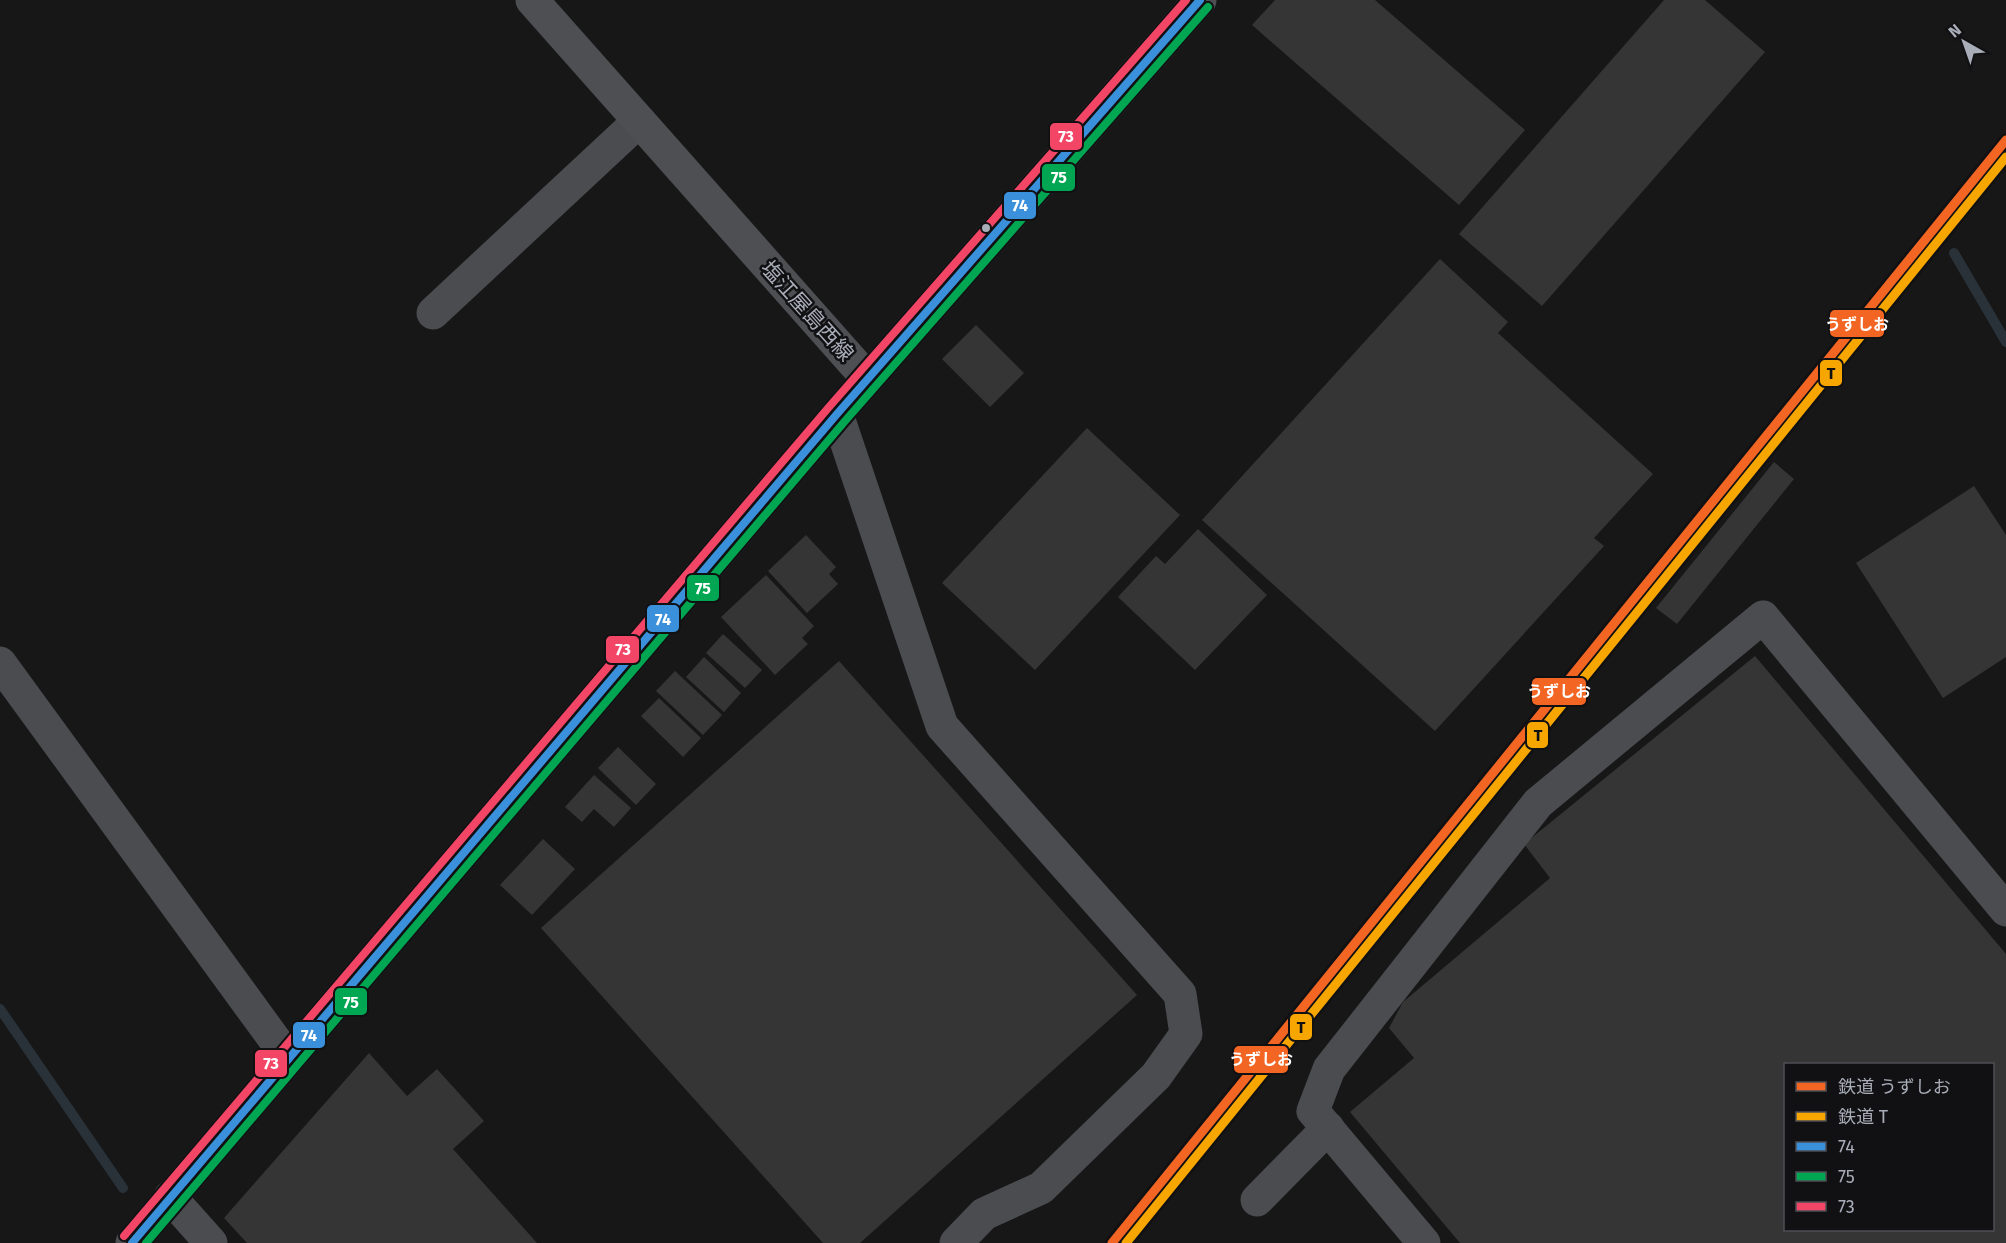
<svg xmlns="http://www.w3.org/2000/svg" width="2006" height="1243" viewBox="0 0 2006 1243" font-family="'Fira Sans','Noto Sans JP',sans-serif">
	<rect width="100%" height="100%" fill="#171717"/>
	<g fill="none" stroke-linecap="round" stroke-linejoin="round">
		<!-- stream -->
		<g stroke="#2a3239" stroke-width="10">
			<polyline points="1954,253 2006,342"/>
			<polyline points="0,1009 123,1188"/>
		</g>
	</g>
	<!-- building -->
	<g fill="#353536" fill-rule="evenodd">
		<polygon points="1275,0 1375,0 1525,130 1459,205 1252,25"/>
		<polygon points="1664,0 1705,0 1765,52 1542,306 1459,234"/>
		<polygon points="1440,259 1508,322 1498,333 1653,474 1594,538 1604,546 1435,731 1202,520"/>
		<polygon points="976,325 1024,373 990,407 942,359"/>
		<polygon points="1087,428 1180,515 1035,670 942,583"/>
		<polygon points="1774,462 1794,479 1677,624 1656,608"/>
		<polygon points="1974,486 2006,535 2006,657 1943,698 1856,563"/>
		<polygon points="1198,529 1267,595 1195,670 1118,597 1156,556 1165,564"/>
		<polygon points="806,535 836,567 829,574 838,584 807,613 768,571"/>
		<polygon points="766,575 814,626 802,638 808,644 775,675 721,617"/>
		<polygon points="723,634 762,670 745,688 706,653"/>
		<path d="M 1755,656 L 2006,954 L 2006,1243 L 1460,1243 L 1350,1112 L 1414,1058 L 1389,1028 L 1403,1002 L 1550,878 L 1524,844 ZM 1786,1064 L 1992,1064 L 1992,1230 L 1786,1230 Z"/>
		<polygon points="704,657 741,693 724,712 686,677"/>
		<polygon points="839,661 1137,995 860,1243 823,1243 541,928"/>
		<polygon points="675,671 722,715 703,735 656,691"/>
		<polygon points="659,698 701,738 683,757 641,716"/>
		<polygon points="618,747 656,784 636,805 598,768"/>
		<polygon points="594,775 631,808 614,827 594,809 582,822 565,807"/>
		<polygon points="543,839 575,869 532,915 500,885"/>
		<polygon points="369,1053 407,1096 437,1069 484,1121 453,1149 537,1243 247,1243 224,1218"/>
	</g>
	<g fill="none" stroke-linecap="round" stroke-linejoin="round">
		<!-- minor -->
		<g stroke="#4b4c50" stroke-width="33">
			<polyline points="433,313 639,121"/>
			<polyline points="837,414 942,726 1180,994 1186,1034 1156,1076 1041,1188 984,1214 956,1243"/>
			<polyline points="0,663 288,1058"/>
			<polyline points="170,1197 211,1243"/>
			<polyline points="1257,1200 1328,1128"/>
			<polyline points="1424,1243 1313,1111 1329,1069 1538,803 1763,617 2006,910"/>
		</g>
		<!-- major -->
		<g stroke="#4d4f52" stroke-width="33">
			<polyline points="532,0 868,379"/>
			<polyline points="132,1243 837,414 1200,0"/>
		</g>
		<defs>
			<polyline id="bus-1" points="132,1243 837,414 1200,0"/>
			<polyline id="bus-2" points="146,1243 845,421 1208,7"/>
			<polyline id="bus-3" points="124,1236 829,407 1186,0"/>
		</defs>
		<!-- bus-1 casing -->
		<use href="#bus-1" stroke="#111113" stroke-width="12"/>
		<!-- bus-2 casing -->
		<use href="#bus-2" stroke="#111113" stroke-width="12"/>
		<!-- bus-3 casing -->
		<use href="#bus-3" stroke="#111113" stroke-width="12"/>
		<!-- bus-1 -->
		<use href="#bus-1" stroke="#3a90db" stroke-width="8"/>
		<!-- bus-2 -->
		<use href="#bus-2" stroke="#00a651" stroke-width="8"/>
		<!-- bus-3 -->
		<use href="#bus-3" stroke="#f34667" stroke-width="8"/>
		<defs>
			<polyline id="rail-1" points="1112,1243 2006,140"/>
			<polyline id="rail-2" points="1126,1243 2006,157"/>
		</defs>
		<!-- rail-1 casing -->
		<use href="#rail-1" stroke="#111113" stroke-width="14"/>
		<!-- rail-2 casing -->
		<use href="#rail-2" stroke="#111113" stroke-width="14"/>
		<!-- rail-1 -->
		<use href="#rail-1" stroke="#f26522" stroke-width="9"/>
		<!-- rail-2 -->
		<use href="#rail-2" stroke="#f7a600" stroke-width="9"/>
	</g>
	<!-- markers -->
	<circle fill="#a8adb8" stroke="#111113" stroke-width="2" cx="986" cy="228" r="5"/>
	<g text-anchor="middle" stroke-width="5" stroke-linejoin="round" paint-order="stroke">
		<!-- street labels -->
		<g font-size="21" fill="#a8adb8" stroke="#111113">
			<text transform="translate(807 311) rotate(48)" y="7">塩江屋島西線</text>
		</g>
	</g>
	<g stroke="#111113" stroke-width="2">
		<rect x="1049" y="122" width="34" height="29" rx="6" fill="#f34667"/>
		<rect x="1041" y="163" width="35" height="29" rx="6" fill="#00a651"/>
		<rect x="1003" y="191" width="34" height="29" rx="6" fill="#3a90db"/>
		<rect x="1829" y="309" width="56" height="29" rx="6" fill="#f26522"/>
		<rect x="1819" y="359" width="24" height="28" rx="6" fill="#f7a600"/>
		<rect x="686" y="574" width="34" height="28" rx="6" fill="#00a651"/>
		<rect x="646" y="604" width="34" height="29" rx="6" fill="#3a90db"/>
		<rect x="605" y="635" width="35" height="29" rx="6" fill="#f34667"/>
		<rect x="1531" y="677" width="56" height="29" rx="6" fill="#f26522"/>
		<rect x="1526" y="721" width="23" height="28" rx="6" fill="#f7a600"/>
		<rect x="334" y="987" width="34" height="29" rx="6" fill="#00a651"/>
		<rect x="1289" y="1013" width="24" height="28" rx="6" fill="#f7a600"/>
		<rect x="292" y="1021" width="34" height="28" rx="6" fill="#3a90db"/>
		<rect x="1233" y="1045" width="56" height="29" rx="6" fill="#f26522"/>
		<rect x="254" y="1049" width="34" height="29" rx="6" fill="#f34667"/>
	</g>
	<g font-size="16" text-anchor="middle" font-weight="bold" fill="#fff">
		<text x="1066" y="142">73</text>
		<text x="1059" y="183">75</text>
		<text x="1020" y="211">74</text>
		<text x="1857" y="330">うずしお</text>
		<text x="703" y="594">75</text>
		<text x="663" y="625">74</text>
		<text x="623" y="655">73</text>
		<text x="1559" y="697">うずしお</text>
		<text x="351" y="1008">75</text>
		<text x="309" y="1041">74</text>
		<text x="1261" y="1065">うずしお</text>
		<text x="271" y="1069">73</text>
	</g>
	<g font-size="16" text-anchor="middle" font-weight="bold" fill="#111">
		<text x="1831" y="379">T</text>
		<text x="1538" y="741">T</text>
		<text x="1301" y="1033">T</text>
	</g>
	<!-- legend -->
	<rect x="1784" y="1063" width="210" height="168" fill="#111113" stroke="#4d4f55" stroke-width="1.5"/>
	<rect x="1796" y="1082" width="30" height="9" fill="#f26522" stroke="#4d4f55" stroke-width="1.5"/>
	<text x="1838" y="1093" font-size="18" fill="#a8adb8">鉄道 うずしお</text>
	<rect x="1796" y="1112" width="30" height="9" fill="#f7a600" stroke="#4d4f55" stroke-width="1.5"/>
	<text x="1838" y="1123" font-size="18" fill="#a8adb8">鉄道 T</text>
	<rect x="1796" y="1142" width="30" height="9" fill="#3a90db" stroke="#4d4f55" stroke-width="1.5"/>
	<text x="1838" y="1153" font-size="18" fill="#a8adb8">74</text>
	<rect x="1796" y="1172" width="30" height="9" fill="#00a651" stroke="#4d4f55" stroke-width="1.5"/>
	<text x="1838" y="1183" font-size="18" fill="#a8adb8">75</text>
	<rect x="1796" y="1202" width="30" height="9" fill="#f34667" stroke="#4d4f55" stroke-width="1.5"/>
	<text x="1838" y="1213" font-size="18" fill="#a8adb8">73</text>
	<!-- north arrow -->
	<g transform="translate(1964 42) rotate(320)" stroke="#111113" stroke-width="4.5" paint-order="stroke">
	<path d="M0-4.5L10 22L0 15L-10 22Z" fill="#a8adb8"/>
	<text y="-9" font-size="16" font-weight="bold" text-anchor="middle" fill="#a8adb8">N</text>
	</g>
</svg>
